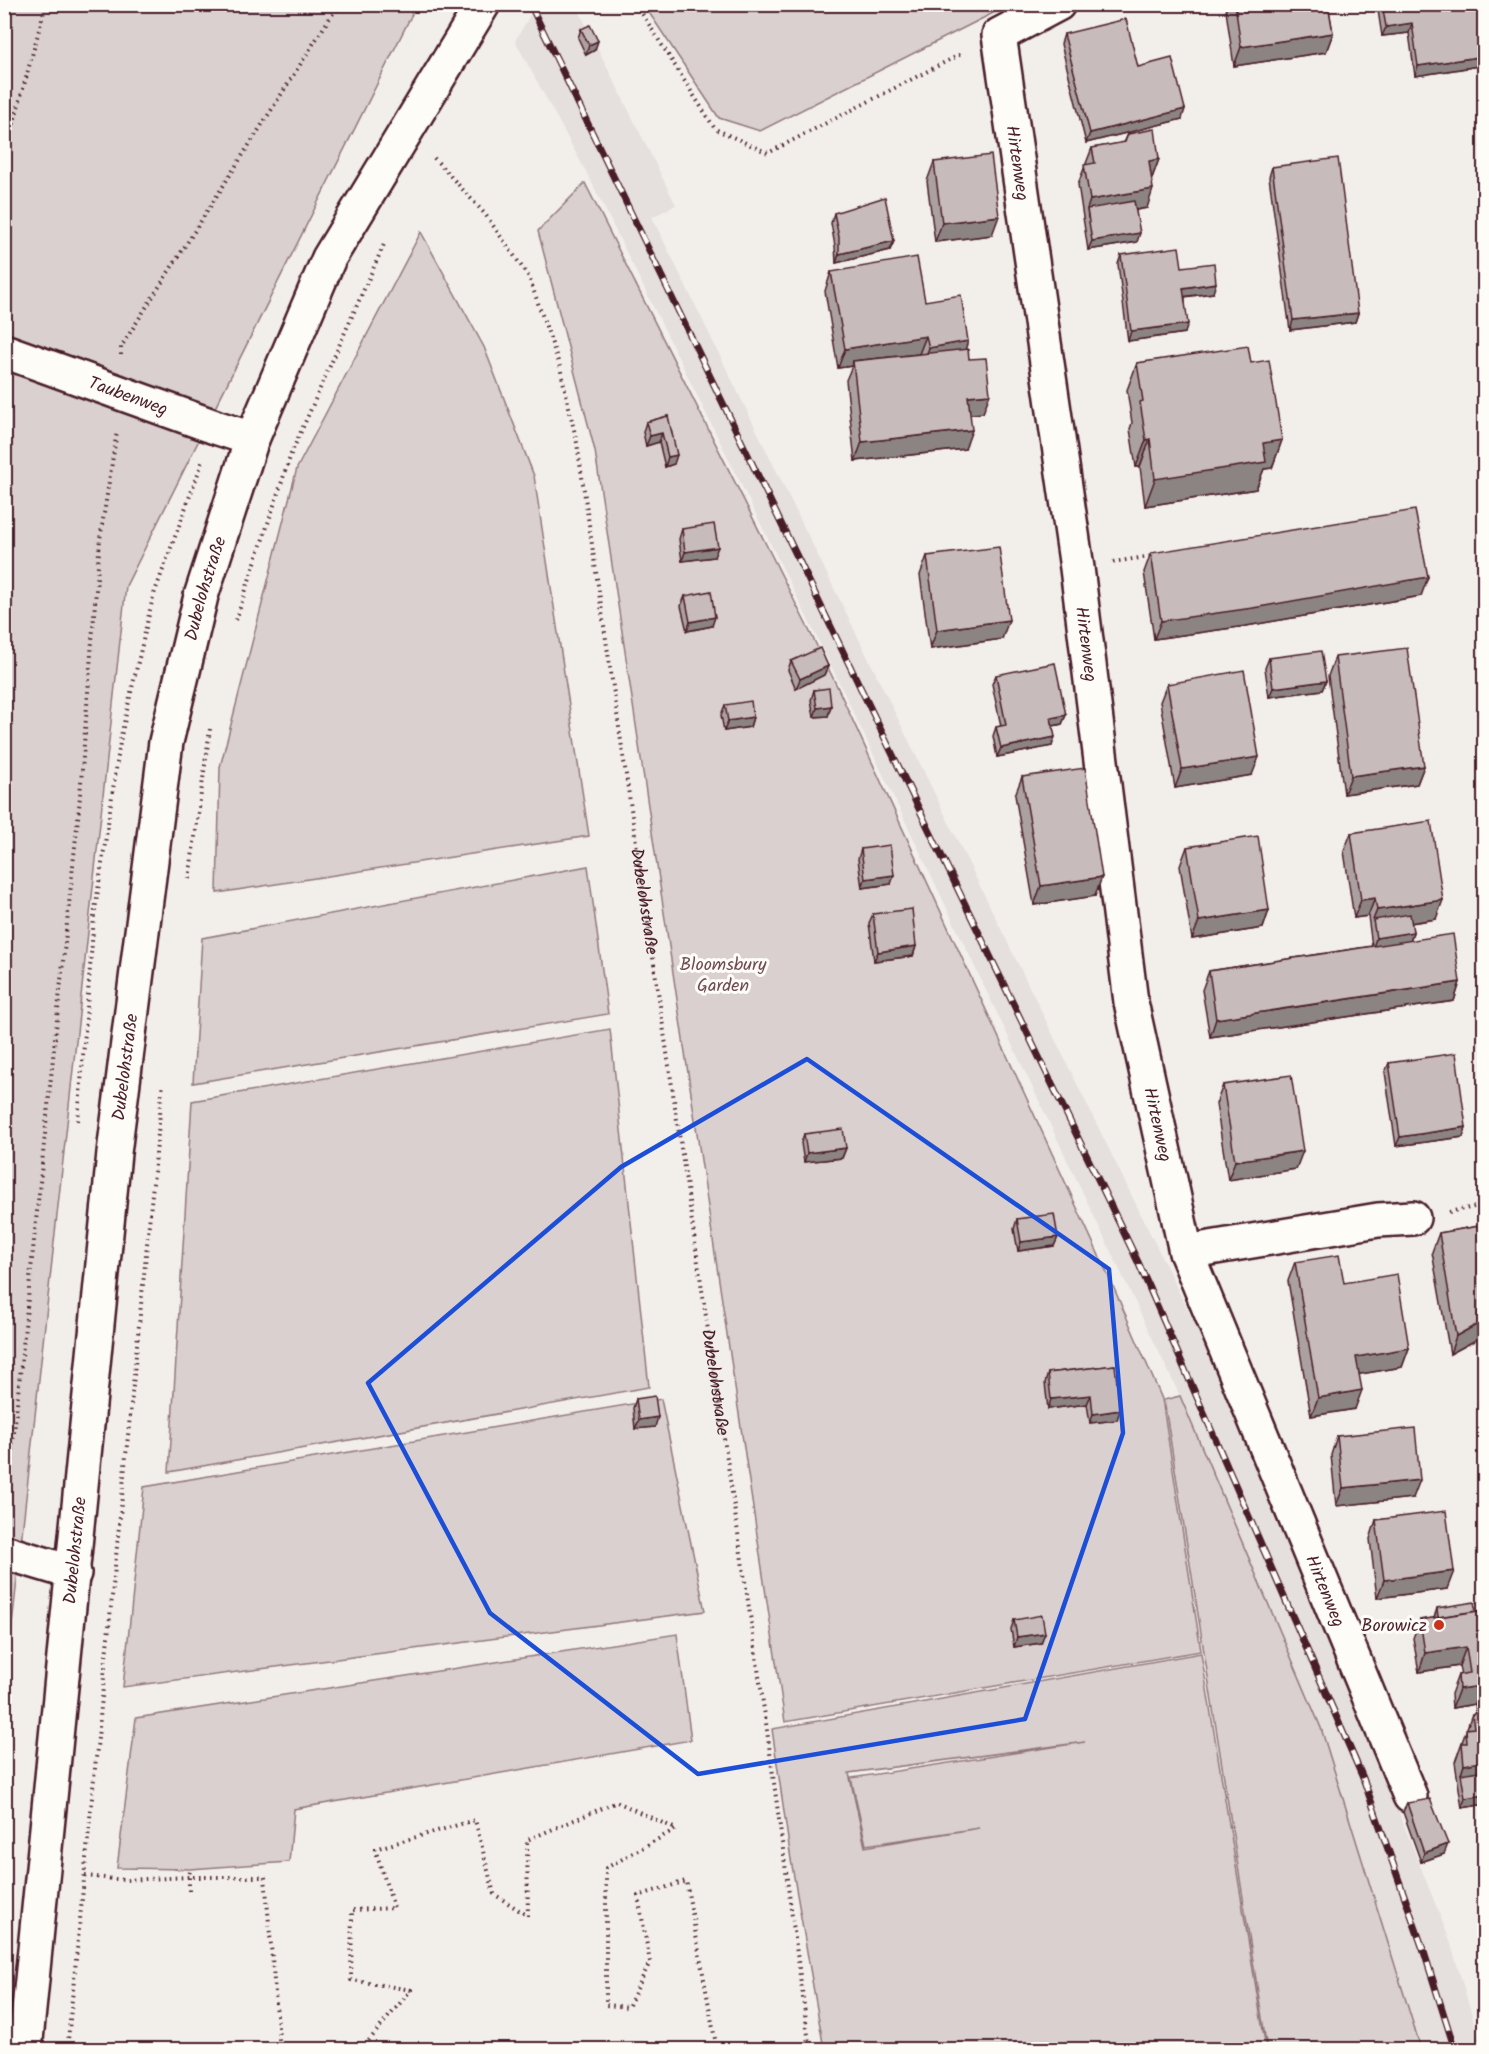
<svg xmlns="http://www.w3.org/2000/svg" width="1489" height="2054" viewBox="0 0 1489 2054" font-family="Kalam,sans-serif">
	<rect width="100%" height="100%" fill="#f2efeb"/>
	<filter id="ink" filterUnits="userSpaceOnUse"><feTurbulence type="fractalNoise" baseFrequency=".0167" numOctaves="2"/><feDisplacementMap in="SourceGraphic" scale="12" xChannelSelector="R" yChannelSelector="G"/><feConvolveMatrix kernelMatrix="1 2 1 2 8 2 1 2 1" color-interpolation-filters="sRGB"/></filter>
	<g filter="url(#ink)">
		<!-- built -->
		<polygon fill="#e5dfdd" points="536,5 576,5 676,205 652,217 1201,1337 1349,1687 1450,1941 1482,2049 1421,2049 1321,1728 1180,1396 834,672 590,179 515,41"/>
		<!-- green -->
		<g fill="#d9d0cf" stroke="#92787d" stroke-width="1.5" fill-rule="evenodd">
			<polygon points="5,5 406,5 412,14 126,586 5,1689"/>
			<polygon points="644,5 1009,5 760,131 719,118"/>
			<polygon points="585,183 836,684 1113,1286 1162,1399 1201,1651 785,1722 595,451 538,231"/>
			<polygon points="421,232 484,347 534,476 589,836 217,893 220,767 297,468"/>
			<polygon points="588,866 608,1014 193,1083 202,938"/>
			<polygon points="610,1029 649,1387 169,1472 192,1101"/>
			<polygon points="1180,1396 1321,1728 1421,2049 1267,2049 1164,1400"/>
			<polygon points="661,1399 705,1611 123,1687 144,1487"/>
			<polygon points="677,1634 691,1740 294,1809 289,1862 190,1869 117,1868 136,1718"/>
			<path d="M 1201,1653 L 1266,2049 L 824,2049 L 791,1860 L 772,1729 ZM 1085,1742 L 851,1778 L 866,1845 L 979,1828 L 865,1847 L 849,1773 Z"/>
		</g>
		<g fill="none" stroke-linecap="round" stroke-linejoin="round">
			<defs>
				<g id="street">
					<path id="s2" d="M 1058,4 L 999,35 L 1077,568 L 1131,1002 L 1186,1252 L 1410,1796"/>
					<path id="s3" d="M 4,351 L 215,427 L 252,439"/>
					<polyline points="1186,1252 1378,1220 1413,1218"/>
					<polyline points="4,1552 74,1573"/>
				</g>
				<g id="secondary">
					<path id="s4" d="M 25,2050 L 114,1153 L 166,742 L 201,596 L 252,439 L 329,258 L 483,4"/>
				</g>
			</defs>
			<!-- street casing -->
			<use href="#street" stroke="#4a1f2b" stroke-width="38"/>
			<!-- secondary casing -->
			<use href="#secondary" stroke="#4a1f2b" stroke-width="38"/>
			<!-- path -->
			<g stroke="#4a1f2b" stroke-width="4" stroke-dasharray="1.5 4.5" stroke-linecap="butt">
				<polyline points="636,4 715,129 768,153 963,53"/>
				<path id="s1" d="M 434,158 L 485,214 L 529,277 L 560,367 L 577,443 L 766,1723 L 810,2050"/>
				<polyline points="4,159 46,4"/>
				<polyline points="121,355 121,347 331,16 342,4"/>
				<polyline points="1113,562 1153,556"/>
				<polyline points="236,620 291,454 385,242"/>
				<polyline points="189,879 210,729"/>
				<polyline points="78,1121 94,917 121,736 153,597 203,460"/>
				<polyline points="1449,1212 1484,1205"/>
				<polyline points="4,1498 10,1471 79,808 100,539 117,431"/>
				<polyline points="85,1876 125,1880 189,1877 190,1869"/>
				<polyline points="189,1891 189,1877 265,1877 280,2050"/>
				<polyline points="67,2050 163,1083"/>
				<polyline points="361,2050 411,1990 351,1980 352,1910 394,1908 375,1849 475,1820 494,1894 528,1916 527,1840 617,1802 676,1829 606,1868 606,2005 628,2007 650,1962 638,1896 686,1881 717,2050"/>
			</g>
			<!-- street -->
			<use href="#street" stroke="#fdfcf7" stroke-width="33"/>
			<!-- secondary -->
			<use href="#secondary" stroke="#fdfcf7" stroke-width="33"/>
			<defs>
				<polyline id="rail" points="530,4 1138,1262 1363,1778 1424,1952 1455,2050"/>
			</defs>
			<!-- rail casing -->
			<use href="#rail" stroke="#4a1f2b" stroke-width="7"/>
			<!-- rail -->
			<use href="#rail" stroke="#fdfcf7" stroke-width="4.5" stroke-dasharray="14" stroke-linecap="butt"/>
		</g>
		<!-- wall -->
		<g fill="#aca1a1" stroke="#4a1f2b" stroke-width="1.5">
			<polygon points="1225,4 1328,4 1333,33 1326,52 1234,66"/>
			<polygon points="1377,4 1485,4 1485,65 1415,76 1409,33 1382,36"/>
			<polygon points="581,29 595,50 586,55 578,38"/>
			<polygon points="1064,34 1138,67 1182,119 1086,143 1061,44"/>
			<polygon points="1128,134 1159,159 1152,178 1151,178 1147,208 1136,210 1137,242 1088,250 1078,184 1092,148 1124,143"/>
			<polygon points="934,162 992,235 935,242 927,181"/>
			<polygon points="1272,167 1358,313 1355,322 1290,330 1269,177"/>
			<polygon points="834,213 894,241 890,250 836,263 835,246 831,223"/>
			<polygon points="1121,255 1182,267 1213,293 1185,297 1185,333 1128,341 1118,264"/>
			<polygon points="831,272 925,301 965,350 969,359 983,413 970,414 965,449 855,461 846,380 852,366 838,368 825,291"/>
			<polygon points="1137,363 1251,363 1282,440 1272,468 1264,469 1256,489 1145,506 1140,467 1136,467 1130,429 1132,423 1127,390"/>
			<polygon points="668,416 674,464 665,467 659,442 646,446 643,432 646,422"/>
			<polygon points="682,529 714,557 682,561 679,539"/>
			<polygon points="1151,553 1421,596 1246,626 1154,639 1144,572"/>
			<polygon points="927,556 1002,639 930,649 920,575"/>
			<polygon points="685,596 712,626 687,631 681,606"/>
			<polygon points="1335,657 1424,766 1417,784 1344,794 1328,676"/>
			<polygon points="1269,658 1326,681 1322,690 1269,697 1265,668"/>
			<polygon points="791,661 828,666 824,675 796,689 788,670"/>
			<polygon points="996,675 1066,715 1062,724 1053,726 1052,746 997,757 993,736 996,727 1001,726 992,684"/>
			<polygon points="1167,684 1252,775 1175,788 1160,702"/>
			<polygon points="814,690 831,706 828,716 814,717 811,700"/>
			<polygon points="725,705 753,717 750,727 724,731 721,715"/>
			<polygon points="1022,777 1095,896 1034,905 1015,795"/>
			<polygon points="1351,833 1436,919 1411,923 1413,932 1410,941 1460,982 1454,1001 1210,1037 1202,990 1209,971 1372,946 1368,916 1354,918 1344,851"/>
			<polygon points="1187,847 1269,910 1263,928 1192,939 1180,866"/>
			<polygon points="861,849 891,884 862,888 858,859"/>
			<polygon points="873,914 916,946 913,956 874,961 869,923"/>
			<polygon points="1389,1063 1466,1127 1463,1137 1396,1146 1385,1072"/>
			<polygon points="1223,1085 1296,1169 1228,1180 1216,1104"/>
			<polygon points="804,1134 846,1148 842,1158 804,1162 801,1143"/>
			<polygon points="1017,1219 1058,1237 1054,1246 1018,1251 1014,1229"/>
			<polygon points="1485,1225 1485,1335 1450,1354 1432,1252 1439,1233"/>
			<polygon points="1295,1262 1344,1283 1409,1348 1402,1367 1359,1374 1355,1409 1311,1416 1288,1281"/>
			<polygon points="1115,1365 1117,1420 1090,1423 1087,1404 1048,1409 1045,1383 1048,1373"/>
			<polygon points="636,1399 655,1427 635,1429 633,1408"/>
			<polygon points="1337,1436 1413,1498 1336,1506 1331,1455"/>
			<polygon points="1376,1520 1447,1589 1377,1598 1370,1539"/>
			<polygon points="1437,1608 1476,1611 1485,1610 1485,1804 1462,1808 1455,1762 1472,1714 1476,1713 1475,1704 1452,1708 1451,1694 1458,1675 1461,1675 1459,1666 1419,1672 1413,1638 1420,1620 1434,1618"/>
			<polygon points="1014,1620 1041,1643 1014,1647 1011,1629"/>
			<polygon points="1407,1803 1444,1854 1421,1862 1403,1812"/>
		</g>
		<!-- shaded-wall -->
		<g fill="#8c8383" stroke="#4a1f2b" stroke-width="1.5">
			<polygon points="1412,23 1409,33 1382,36 1386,27"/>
			<polygon points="1333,33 1326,52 1234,66 1241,47"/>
			<polygon points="598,41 595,50 586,55 589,45"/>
			<polygon points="1485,56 1485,65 1415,76 1418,66"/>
			<polygon points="1185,109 1182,119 1086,143 1090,133"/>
			<polygon points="1159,159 1152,178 1142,179 1149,161"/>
			<polygon points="1153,189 1147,208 1088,218 1087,209 1090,200"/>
			<polygon points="999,216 992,235 935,242 942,223"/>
			<polygon points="1140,233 1137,242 1088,250 1092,241"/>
			<polygon points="894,241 890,250 836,263 839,254"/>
			<polygon points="1216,283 1213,293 1180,297 1183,288"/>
			<polygon points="1358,313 1355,322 1290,330 1293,320"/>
			<polygon points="1188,324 1185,333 1128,341 1131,331"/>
			<polygon points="926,336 919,354 853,361 852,366 838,368 845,349"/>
			<polygon points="968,341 962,360 922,366 929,348"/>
			<polygon points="990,394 983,413 962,415 968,396"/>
			<polygon points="972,430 965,449 855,461 862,442"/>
			<polygon points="662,433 659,442 646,446 650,436"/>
			<polygon points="1150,439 1140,467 1136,467 1146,440"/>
			<polygon points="1282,440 1272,468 1264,469 1256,489 1145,506 1155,479 1263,443"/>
			<polygon points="677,455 674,464 665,467 668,457"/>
			<polygon points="718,547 714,557 682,561 685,552"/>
			<polygon points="1428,577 1421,596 1246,626 1154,639 1161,621"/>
			<polygon points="715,617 712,626 687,631 690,622"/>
			<polygon points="1009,620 1002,639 930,649 937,630"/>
			<polygon points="828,666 824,675 796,689 800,679"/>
			<polygon points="1326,681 1322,690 1269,697 1273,688"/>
			<polygon points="831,706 828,716 814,717 817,708"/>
			<polygon points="1066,715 1062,724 1048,727 1051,718"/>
			<polygon points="753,717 750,727 724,731 728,721"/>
			<polygon points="1055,737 1052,746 997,757 1001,748"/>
			<polygon points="1259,757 1252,775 1175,788 1182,769"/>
			<polygon points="1424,766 1417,784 1344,794 1351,776"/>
			<polygon points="894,875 891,884 862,888 865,879"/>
			<polygon points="1102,877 1095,896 1034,905 1041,886"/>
			<polygon points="1375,898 1368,916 1354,918 1361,900"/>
			<polygon points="1443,900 1436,919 1375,928 1373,920 1377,910"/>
			<polygon points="1269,910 1263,928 1192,939 1199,921"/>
			<polygon points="1413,932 1410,942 1373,948 1376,938"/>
			<polygon points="916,946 913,956 874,961 878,952"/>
			<polygon points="1460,982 1454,1001 1210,1037 1216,1019"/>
			<polygon points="1466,1127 1463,1137 1396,1146 1400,1137"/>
			<polygon points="846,1148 842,1158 804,1162 807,1153"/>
			<polygon points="1303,1151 1296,1169 1228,1180 1235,1161"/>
			<polygon points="1058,1237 1054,1246 1018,1251 1021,1242"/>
			<polygon points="1485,1320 1485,1335 1450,1354 1456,1336"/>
			<polygon points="1409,1348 1402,1367 1349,1376 1356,1357"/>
			<polygon points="1362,1390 1355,1409 1311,1416 1318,1398"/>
			<polygon points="1091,1395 1087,1404 1048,1409 1051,1399"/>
			<polygon points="1120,1410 1117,1420 1090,1423 1093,1414"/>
			<polygon points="658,1417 655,1427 635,1429 639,1420"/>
			<polygon points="1420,1480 1413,1498 1336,1506 1343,1488"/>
			<polygon points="1454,1571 1447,1589 1377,1598 1384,1580"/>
			<polygon points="1045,1633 1041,1643 1014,1647 1017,1637"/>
			<polygon points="1466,1647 1459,1666 1419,1672 1425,1653"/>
			<polygon points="1481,1686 1475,1704 1452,1708 1459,1689"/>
			<polygon points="1485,1761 1485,1779 1461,1774 1464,1765"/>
			<polygon points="1485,1795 1485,1804 1462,1808 1465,1798"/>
			<polygon points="1448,1844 1444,1854 1421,1862 1424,1853"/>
		</g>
		<!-- building -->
		<g fill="#c8bbbb" stroke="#4a1f2b" stroke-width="1.5">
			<polygon points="1235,4 1328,4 1333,33 1241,47"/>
			<polygon points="1382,4 1485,4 1485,56 1418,66 1412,23 1386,27"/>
			<polygon points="1126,19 1138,67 1172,58 1185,109 1090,133 1064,34"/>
			<polygon points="590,25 598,41 589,45 581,29"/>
			<polygon points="1155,129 1159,159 1149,161 1153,189 1090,200 1084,165 1095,163 1092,148 1125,142 1128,134"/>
			<polygon points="991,155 999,216 942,223 934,162"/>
			<polygon points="1338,158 1358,313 1293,320 1272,167"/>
			<polygon points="885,197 894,241 839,254 839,237 834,213"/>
			<polygon points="1134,201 1140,233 1092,241 1087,209"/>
			<polygon points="1179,247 1182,267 1214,263 1216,283 1183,288 1188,324 1131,331 1121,255"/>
			<polygon points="917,257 925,301 961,295 968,341 929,348 926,336 845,349 831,272"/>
			<polygon points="1248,346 1251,363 1269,360 1282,440 1263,443 1266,462 1155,479 1150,439 1146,440 1140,402 1143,401 1137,363"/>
			<polygon points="968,349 969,359 986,358 990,394 968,396 972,430 862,442 853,361"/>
			<polygon points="668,416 677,455 668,457 662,433 650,436 646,422"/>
			<polygon points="1415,510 1428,577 1253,608 1161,621 1151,553"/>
			<polygon points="714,524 718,547 685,552 682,529"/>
			<polygon points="999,547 1009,620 937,630 927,556"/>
			<polygon points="711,591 715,617 690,622 685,596"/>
			<polygon points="820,648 828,666 800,679 791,661"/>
			<polygon points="1407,648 1424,766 1351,776 1335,657"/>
			<polygon points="1321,651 1326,681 1273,688 1269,658"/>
			<polygon points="1055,663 1066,715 1051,718 1055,737 1001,748 996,727 1006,725 996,675"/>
			<polygon points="1244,670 1259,757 1182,769 1167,684"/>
			<polygon points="829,688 831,706 817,708 814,690"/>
			<polygon points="751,701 753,717 728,721 725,705"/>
			<polygon points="1085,768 1102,877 1041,886 1022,777"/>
			<polygon points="1431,821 1443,900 1377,910 1375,898 1361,900 1351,833"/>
			<polygon points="1258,836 1269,910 1199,921 1187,847"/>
			<polygon points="890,845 894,875 865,879 861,849"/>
			<polygon points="912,909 916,946 878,952 873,914"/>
			<polygon points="1410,914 1413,932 1376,938 1373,920"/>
			<polygon points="1453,934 1460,982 1216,1019 1209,971"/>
			<polygon points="1456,1053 1466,1127 1400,1137 1389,1063"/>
			<polygon points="1291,1075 1303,1151 1235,1161 1223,1085"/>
			<polygon points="843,1129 846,1148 807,1153 804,1134"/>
			<polygon points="1054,1214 1058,1237 1021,1242 1017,1219"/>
			<polygon points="1485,1225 1485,1320 1456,1336 1439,1233"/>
			<polygon points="1339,1255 1344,1283 1397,1274 1409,1348 1356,1357 1362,1390 1318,1398 1295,1262"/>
			<polygon points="1115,1365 1120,1410 1093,1414 1091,1395 1051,1399 1048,1373"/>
			<polygon points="655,1396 658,1417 639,1420 636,1399"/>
			<polygon points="1415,1428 1420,1480 1343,1488 1337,1436"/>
			<polygon points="1446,1511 1454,1571 1384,1580 1376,1520"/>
			<polygon points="1474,1602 1476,1611 1438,1617 1437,1608"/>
			<polygon points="1485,1610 1485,1708 1481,1686 1459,1689 1458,1675 1470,1673 1466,1647 1425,1653 1420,1620"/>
			<polygon points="1042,1615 1045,1633 1017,1637 1014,1620"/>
			<polygon points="1485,1712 1485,1761 1464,1765 1462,1743 1467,1743 1466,1729 1474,1728 1472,1714"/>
			<polygon points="1485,1770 1485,1795 1465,1798 1461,1774"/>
			<polygon points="1430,1799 1448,1844 1424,1853 1407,1803"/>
		</g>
	</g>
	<!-- marked area -->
	<path fill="none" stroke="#1d4ed8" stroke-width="4.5" stroke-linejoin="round" d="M 807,1059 L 1109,1269 L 1123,1433 L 1025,1719 L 698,1774 L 490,1613 L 368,1383 L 621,1167 Z"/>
	<!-- markers -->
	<circle fill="#c8321e" stroke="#fdfcf7" stroke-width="2" cx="1439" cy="1625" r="6"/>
	<g text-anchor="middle" stroke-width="6" stroke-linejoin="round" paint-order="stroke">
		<!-- street labels -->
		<g font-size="18" fill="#4a1f2b" stroke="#fdfcf7">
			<text dy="6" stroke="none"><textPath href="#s2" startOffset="196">Hirtenweg</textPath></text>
			<text dy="6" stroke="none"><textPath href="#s3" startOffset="132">Taubenweg</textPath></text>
			<text dy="6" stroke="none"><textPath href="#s4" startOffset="1474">Dubelohstraße</textPath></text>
			<text dy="6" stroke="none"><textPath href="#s2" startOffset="682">Hirtenweg</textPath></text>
			<text dy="6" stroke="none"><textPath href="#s1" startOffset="789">Dubelohstraße</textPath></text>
			<text dy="6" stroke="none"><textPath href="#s4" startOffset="988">Dubelohstraße</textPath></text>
			<text dy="6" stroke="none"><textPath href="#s2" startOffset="1168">Hirtenweg</textPath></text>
			<text dy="6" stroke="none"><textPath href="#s1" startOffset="1275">Dubelohstraße</textPath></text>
			<text dy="6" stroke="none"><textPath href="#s4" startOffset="502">Dubelohstraße</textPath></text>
			<text dy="6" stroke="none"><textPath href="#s2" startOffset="1665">Hirtenweg</textPath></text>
		</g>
		<!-- park labels -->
		<g font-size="18" fill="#6e4b54" stroke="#fdfcf7">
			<text x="723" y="970">Bloomsbury<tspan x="723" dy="21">Garden</tspan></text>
		</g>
		<!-- poi labels -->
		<g font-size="18" fill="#4a1f2b" stroke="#fdfcf7" text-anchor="end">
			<text x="1427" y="1631">Borowicz</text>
		</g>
	</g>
	<!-- margin -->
	<rect width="1489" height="2054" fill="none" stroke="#fdfcf7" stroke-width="24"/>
	<rect x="12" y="12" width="1465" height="2030" fill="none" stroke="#4a1f2b" stroke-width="2" filter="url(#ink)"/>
</svg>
